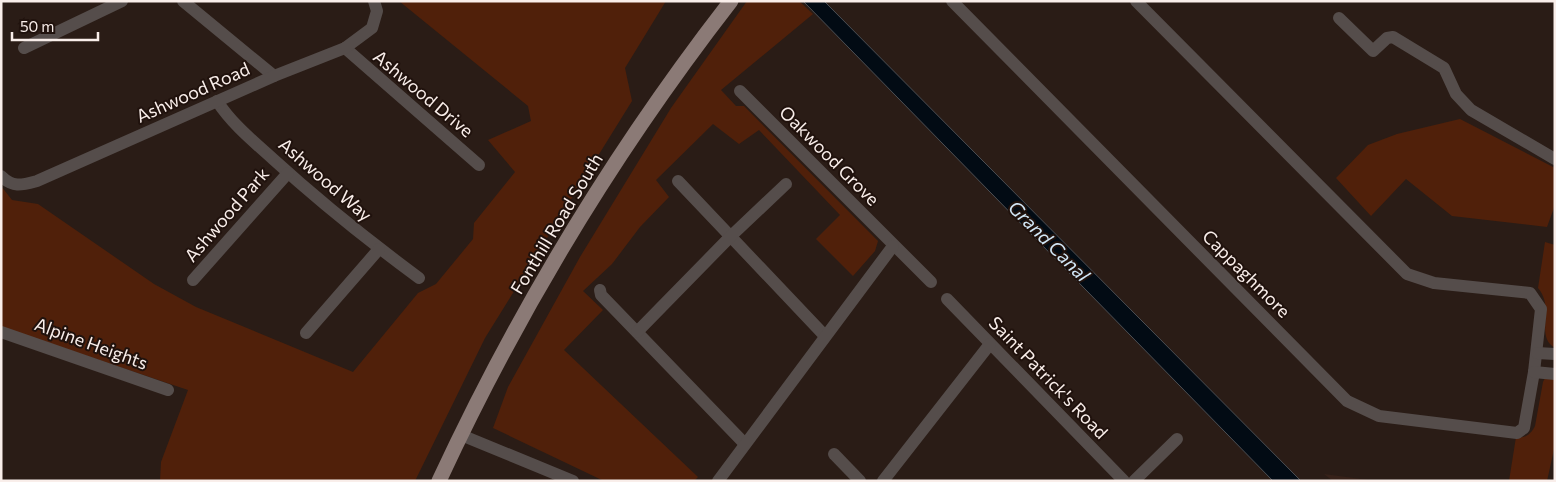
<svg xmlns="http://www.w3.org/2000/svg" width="1556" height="482" viewBox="0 0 1556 482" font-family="Commissioner,sans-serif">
	<rect width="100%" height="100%" fill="#2a1c16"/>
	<!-- built -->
	<polygon fill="#362119" points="1324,474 1376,481 1333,481"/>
	<!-- green -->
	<g fill="#50200a">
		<polygon points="399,1 666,1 625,68 632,101 485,338 415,481 160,481 161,462 188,390 1,327 1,186 12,200 38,204 154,284 196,307 353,372 418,293 436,284 473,239 474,223 515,172 488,140 531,121 528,106"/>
		<polygon points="747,1 799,1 813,14 721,90 736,106 744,106 878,241 875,251 853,276 816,239 840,215 759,130 739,144 713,124 656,180 669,197 640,227 612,264 583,291 603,310 564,350 698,477 694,481 604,481 493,428 508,387 580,257 671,108"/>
		<polygon points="1460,119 1555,168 1555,205 1547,227 1452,216 1406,179 1371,216 1336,178 1368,145 1397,134"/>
		<path d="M 1545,242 L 1555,245 L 1555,348 C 1534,336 1556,309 1538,288 Z"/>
		<path d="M 1555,377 L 1555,445 L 1547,481 L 1509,481 L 1516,437 C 1525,439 1531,434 1535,426 L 1543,382 L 1545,378 Z"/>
	</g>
	<!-- water -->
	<polygon fill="#020b14" stroke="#4c4f54" points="803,1 824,1 1301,481 1273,481"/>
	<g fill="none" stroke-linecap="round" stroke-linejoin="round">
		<!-- minor -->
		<g stroke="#554d4b" stroke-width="12">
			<polyline points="183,1 274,76"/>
			<polyline points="952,1 1347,401 1379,416 1517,433 1524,428 1534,372 1541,309 1530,293 1434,283 1407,274 1136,1"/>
			<polyline points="1339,18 1373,51 1387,38 1393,37 1444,68 1456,94 1471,110 1555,159"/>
			<polyline points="24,48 122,1"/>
			<polyline points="345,48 479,165"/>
			<polyline points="740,91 931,282"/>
			<path d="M 217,101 C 232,124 253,141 273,159 C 319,201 369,241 419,278"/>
			<path d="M 1,176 C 13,188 22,185 37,181 L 274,76 L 345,48 L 372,28 L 377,11 L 374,1"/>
			<polyline points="678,181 825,336"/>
			<polyline points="193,280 288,173"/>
			<polyline points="600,290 601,295 744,443"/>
			<polyline points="947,299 1124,481"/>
			<polyline points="1,332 168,390"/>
			<polyline points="637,332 730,237 786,184"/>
			<polyline points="306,333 379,249"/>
			<polyline points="1537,353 1555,354"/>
			<polyline points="1534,372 1555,374"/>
			<polyline points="461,435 573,481"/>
			<polyline points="834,454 860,481"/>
			<polyline points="718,481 893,246"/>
			<polyline points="883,481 990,344"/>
			<polyline points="1134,481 1177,439"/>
		</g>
		<!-- major -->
		<path stroke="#8b7a76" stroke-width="15" d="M 439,481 C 518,311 616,149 731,1"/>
	</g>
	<g text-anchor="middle" stroke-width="4" stroke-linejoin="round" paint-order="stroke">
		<!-- street labels -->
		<g font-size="18" fill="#f9eeea" stroke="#20120d">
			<text transform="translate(193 93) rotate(-24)" y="6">Ashwood Road</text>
			<text transform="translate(423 94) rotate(40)" y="6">Ashwood Drive</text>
			<text transform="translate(829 156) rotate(45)" y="6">Oakwood Grove</text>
			<text transform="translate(325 180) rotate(41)" y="6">Ashwood Way</text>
			<text transform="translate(227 215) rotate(-49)" y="6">Ashwood Park</text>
			<text transform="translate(557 224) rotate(-59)" y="6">Fonthill Road South</text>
			<text transform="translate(1246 274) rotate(45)" y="6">Cappaghmore</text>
			<text transform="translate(91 344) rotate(20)" y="6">Alpine Heights</text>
			<text transform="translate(1048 378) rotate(46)" y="6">Saint Patrick's Road</text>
		</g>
		<!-- water labels -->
		<g font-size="19" font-style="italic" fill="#d1e6f6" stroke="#20120d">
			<text transform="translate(1049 241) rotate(45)" y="7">Grand Canal</text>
		</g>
	</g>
	<!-- border -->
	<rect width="1556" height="482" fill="none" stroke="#f9eeea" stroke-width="5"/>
	<!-- scale -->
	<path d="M12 32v8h86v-8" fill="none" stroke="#f9eeea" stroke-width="2.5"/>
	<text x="20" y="32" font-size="15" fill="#f9eeea" stroke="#20120d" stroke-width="4" paint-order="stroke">50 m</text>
</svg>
